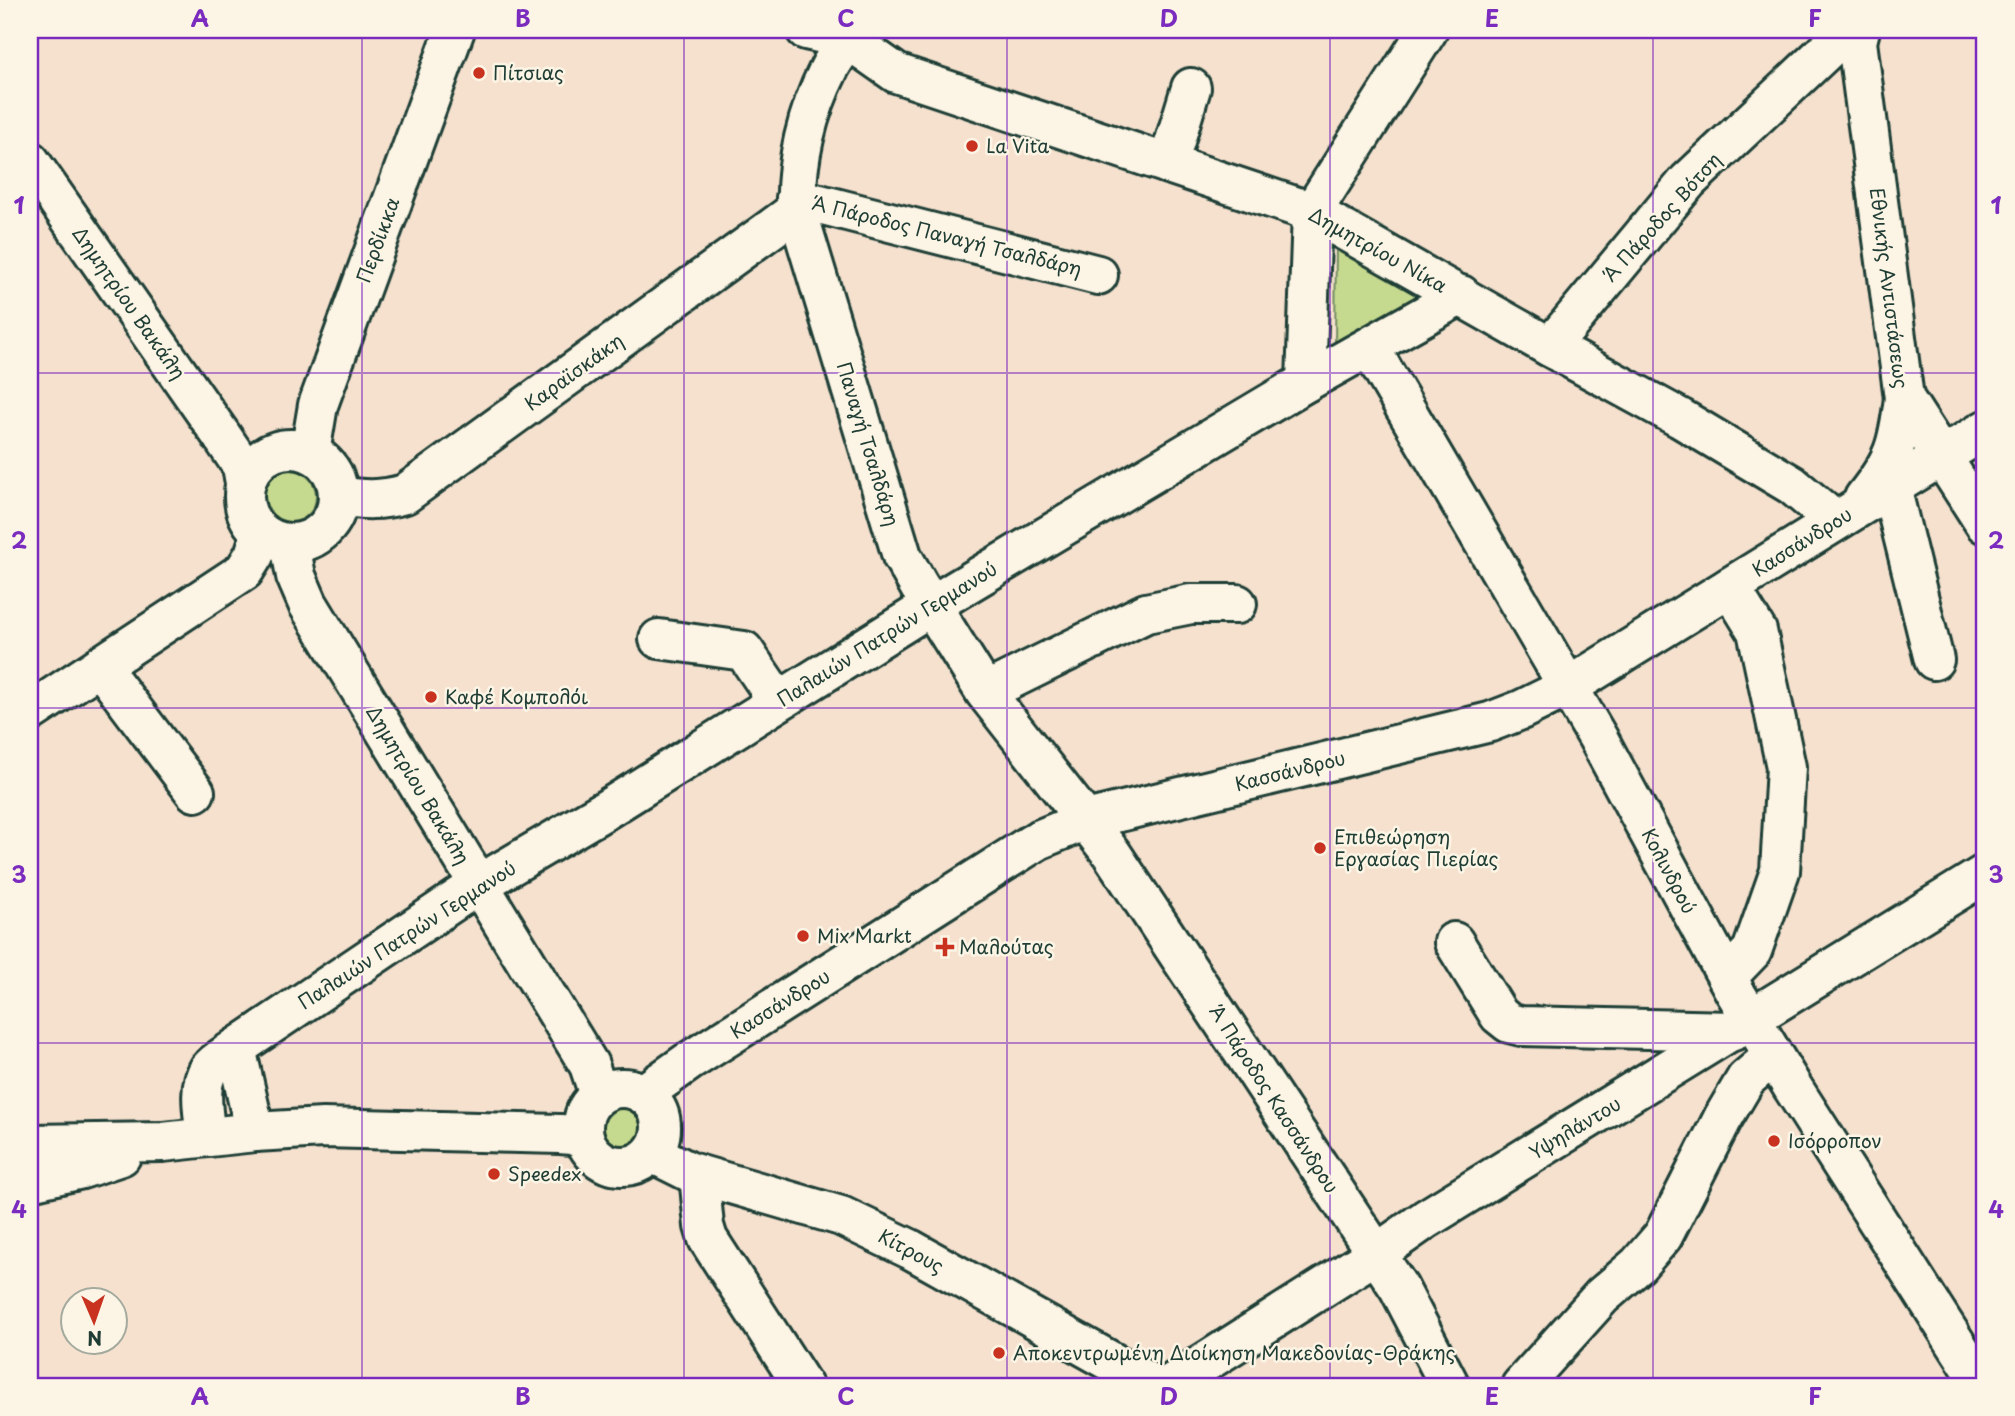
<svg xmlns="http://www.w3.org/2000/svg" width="2015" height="1416" viewBox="0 0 2015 1416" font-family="'Playpen Sans',sans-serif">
	<rect width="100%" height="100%" fill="#f6e1cf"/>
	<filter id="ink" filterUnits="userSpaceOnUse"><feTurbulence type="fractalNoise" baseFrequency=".0143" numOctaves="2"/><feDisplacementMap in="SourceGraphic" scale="14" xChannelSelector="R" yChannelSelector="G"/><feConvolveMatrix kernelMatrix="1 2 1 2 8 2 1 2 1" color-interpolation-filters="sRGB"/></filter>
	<g filter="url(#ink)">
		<!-- green -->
		<g fill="#c6da8f" stroke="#728c62" stroke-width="2">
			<polygon points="1336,243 1433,290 1335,349"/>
			<circle cx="290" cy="496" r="26"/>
			<circle cx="621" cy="1127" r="20"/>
		</g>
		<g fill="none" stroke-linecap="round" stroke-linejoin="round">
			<defs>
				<g id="minor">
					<polyline points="806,30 849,40 896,73 1312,212 1550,347 1680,418 1792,485 1835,521"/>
					<path d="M 857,30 C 847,42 836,55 829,69 C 807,112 795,163 797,210 L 902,556 L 919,586 L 985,692 L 1112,854 L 1399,1288 L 1450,1386"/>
					<polyline points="30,161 219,432 242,466 245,483"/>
					<polyline points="1168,164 1191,88"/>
					<polyline points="796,198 1098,275"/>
					<polyline points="1550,347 1688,181 1842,36"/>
					<polyline points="1370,348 1598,738 1735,992 1793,1088 1983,1386"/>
					<polyline points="1306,382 1461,295"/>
					<circle cx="291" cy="496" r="47"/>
					<polyline points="310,453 318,405 455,30"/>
					<polyline points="1942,456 1985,430"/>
					<polyline points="1891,487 1934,660"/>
					<path d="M 339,496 C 364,500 380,501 405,494 L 797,210"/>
					<polyline points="290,544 296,576 308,604 589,1065 599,1095"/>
					<polyline points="659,639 744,651 778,701"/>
					<polyline points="100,666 195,792"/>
					<polyline points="985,692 1146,613 1191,604 1237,604"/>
					<polyline points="30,712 244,571 254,555 261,533"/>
					<polyline points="1454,942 1499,1015 1509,1023 1521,1026 1733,1031"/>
					<polyline points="1727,977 1752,951 1780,871 1786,767 1757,631 1730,587"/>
					<polyline points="236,1048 255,1132"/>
					<path d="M 206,1137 C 204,1117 197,1087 209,1069 C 215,1061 228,1054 236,1048 L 478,885 L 607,809 L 955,591 L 1306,382 L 1312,212 L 1428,30"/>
					<polyline points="699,1175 704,1226 708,1239 803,1386"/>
					<polyline points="1168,1386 1376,1254 1426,1219 1985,874"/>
					<polyline points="1521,1386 1602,1296 1638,1265 1663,1236 1723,1118 1746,1079 1773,1056"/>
				</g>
				<g id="major">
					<polyline points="1860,30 1857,42 1904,398 1985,524"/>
					<path d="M 1864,498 C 1894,460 1898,446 1904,398"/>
					<circle cx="622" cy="1127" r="39"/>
					<polyline points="643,1094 688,1062 1038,840 1086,820 1490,722 1521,710 1568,687 1942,456"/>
					<polyline points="30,1144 163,1142 255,1132 323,1128 560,1134 572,1135 585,1140"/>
					<polyline points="652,1153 690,1172 841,1216 910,1249 1155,1386"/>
					<polyline points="30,1181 82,1169 121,1156"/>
				</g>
			</defs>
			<!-- minor casing -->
			<use href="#minor" stroke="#1f3d34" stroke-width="44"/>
			<!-- major casing -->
			<use href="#major" stroke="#1f3d34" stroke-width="44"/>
			<!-- minor -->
			<use href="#minor" stroke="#fcf5e5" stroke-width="38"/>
			<!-- major -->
			<use href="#major" stroke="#fcf5e5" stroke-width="38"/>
		</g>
	</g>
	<!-- grid -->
	<path fill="none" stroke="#7b2cbf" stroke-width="2" stroke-opacity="0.55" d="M 362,30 L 362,1386M 684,30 L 684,1386M 1007,30 L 1007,1386M 1330,30 L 1330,1386M 1653,30 L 1653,1386M 30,373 L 1985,373M 30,708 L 1985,708M 30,1043 L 1985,1043"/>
	<!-- markers -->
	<g fill="#c8321e" stroke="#fcf5e5" stroke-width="2.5">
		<circle cx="479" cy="73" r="7"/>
		<circle cx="972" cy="146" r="7"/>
		<circle cx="431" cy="697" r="7"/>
		<circle cx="1320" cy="848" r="7"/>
		<circle cx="803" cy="936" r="7"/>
		<path d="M941.5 936.5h7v7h7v7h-7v7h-7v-7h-7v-7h7z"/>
		<circle cx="1774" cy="1141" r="7"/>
		<circle cx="494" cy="1174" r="7"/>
		<circle cx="999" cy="1353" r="7"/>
	</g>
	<g text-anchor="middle" stroke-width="5" stroke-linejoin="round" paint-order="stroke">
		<!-- poi labels -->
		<g font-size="19" fill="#1f3d34" stroke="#fcf5e5" text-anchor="start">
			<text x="493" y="80">Πίτσιας</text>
			<text x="986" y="153">La Vita</text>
			<text x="445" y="704">Καφέ Κομπολόι</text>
			<text x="1334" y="844">Επιθεώρηση<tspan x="1334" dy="22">Εργασίας Πιερίας</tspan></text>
			<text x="817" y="943">Mix Markt</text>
			<text x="959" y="954">Μαλούτας</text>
			<text x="1788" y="1148">Ισόρροπον</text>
			<text x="508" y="1181">Speedex</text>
			<text x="1013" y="1360">Αποκεντρωμένη Διοίκηση Μακεδονίας-Θράκης</text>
		</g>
		<!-- street labels -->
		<g font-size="19" fill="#1f3d34" stroke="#fcf5e5">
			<text transform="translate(1662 217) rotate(-48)" y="7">Α΄ Πάροδος Βότση</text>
			<text transform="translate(947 236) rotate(14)" y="7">Α΄ Πάροδος Παναγή Τσαλδάρη</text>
			<text transform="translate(378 240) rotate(-70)" y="7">Περδίκκα</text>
			<text transform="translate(1378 250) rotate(29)" y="7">Δημητρίου Νίκα</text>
			<text transform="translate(1889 288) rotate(83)" y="7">Εθνικής Αντιστάσεως</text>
			<text transform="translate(129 303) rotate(55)" y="7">Δημητρίου Βακάλη</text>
			<text transform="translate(574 372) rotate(-36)" y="7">Καραϊσκάκη</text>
			<text transform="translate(868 444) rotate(73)" y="7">Παναγή Τσαλδάρη</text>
			<text transform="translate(1802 542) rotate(-32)" y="7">Κασσάνδρου</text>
			<text transform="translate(887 634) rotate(-32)" y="7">Παλαιών Πατρών Γερμανού</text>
			<text transform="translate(1290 771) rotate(-14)" y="7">Κασσάνδρου</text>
			<text transform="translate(418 785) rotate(59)" y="7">Δημητρίου Βακάλη</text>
			<text transform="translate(1669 871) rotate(62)" y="7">Κολινδρού</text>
			<text transform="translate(407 935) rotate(-33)" y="7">Παλαιών Πατρών Γερμανού</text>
			<text transform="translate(780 1004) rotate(-32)" y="7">Κασσάνδρου</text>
			<text transform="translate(1274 1099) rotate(57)" y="7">Α΄ Πάροδος Κασσάνδρου</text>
			<text transform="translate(1575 1128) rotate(-31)" y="7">Υψηλάντου</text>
			<text transform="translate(911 1251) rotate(28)" y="7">Κίτρους</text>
		</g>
	</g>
	<!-- margin -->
	<rect width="2015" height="1416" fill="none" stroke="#fcf5e5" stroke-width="77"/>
	<!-- north arrow -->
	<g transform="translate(94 1321) rotate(178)"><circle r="33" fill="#fcf5e5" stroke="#a4ab9e" stroke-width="2"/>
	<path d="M0-5L12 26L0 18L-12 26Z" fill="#c8321e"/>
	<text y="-10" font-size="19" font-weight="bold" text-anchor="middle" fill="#1f3d34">N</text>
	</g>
	<rect x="38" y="38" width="1938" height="1340" fill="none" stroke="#7b2cbf" stroke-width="2.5"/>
	<g font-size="23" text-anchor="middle" font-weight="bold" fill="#7b2cbf">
		<text x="200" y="27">A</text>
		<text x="523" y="27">B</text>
		<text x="846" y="27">C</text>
		<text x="1169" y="27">D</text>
		<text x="1492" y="27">E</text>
		<text x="1815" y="27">F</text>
		<text x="19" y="214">1</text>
		<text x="1996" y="214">1</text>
		<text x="19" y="549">2</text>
		<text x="1996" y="549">2</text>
		<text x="19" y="883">3</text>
		<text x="1996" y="883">3</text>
		<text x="19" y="1218">4</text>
		<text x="1996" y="1218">4</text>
		<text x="200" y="1405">A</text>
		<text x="523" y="1405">B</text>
		<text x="846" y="1405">C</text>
		<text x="1169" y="1405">D</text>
		<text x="1492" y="1405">E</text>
		<text x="1815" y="1405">F</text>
	</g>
</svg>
